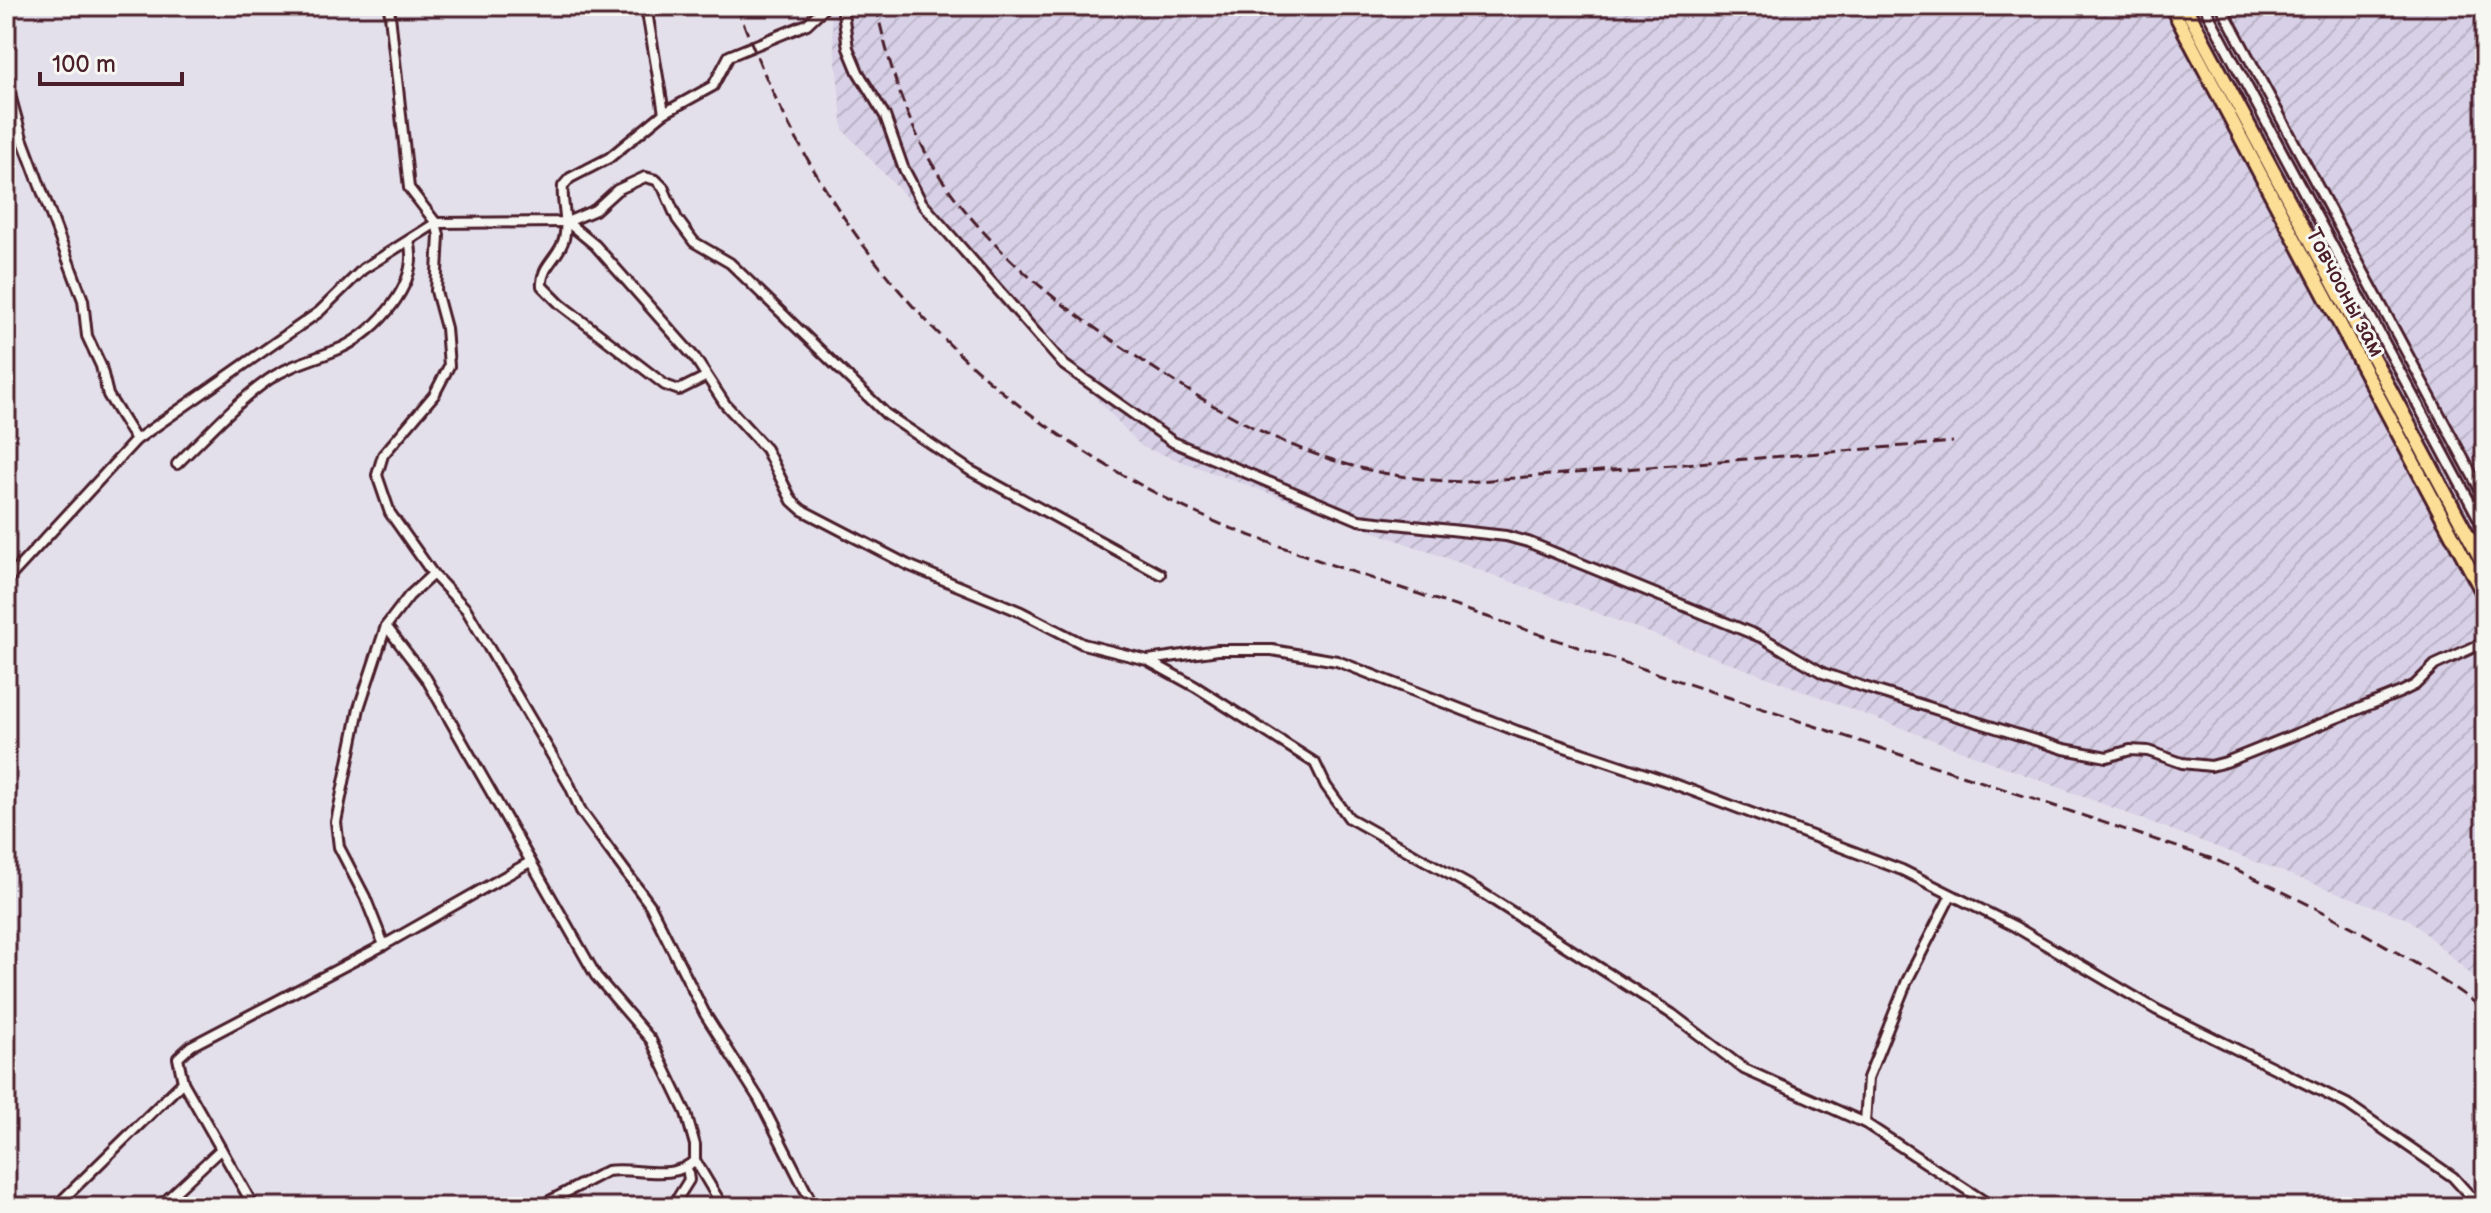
<svg xmlns="http://www.w3.org/2000/svg" width="2491" height="1213" viewBox="0 0 2491 1213" font-family="'Balsamiq Sans',sans-serif">
	<defs>
		<pattern id="industrial-furrows" width="10" height="10" patternUnits="userSpaceOnUse" patternTransform="scale(2)"><rect width="10" height="10" fill="#d7d0e6"/><path d="M-1 1l2-2M0 10L10 0M9 11l2-2" fill="none" stroke="#bab2c5"/></pattern>
	</defs>
	<rect width="100%" height="100%" fill="#e4e0eb"/>
	<filter id="ink" filterUnits="userSpaceOnUse"><feTurbulence type="fractalNoise" baseFrequency=".0125" numOctaves="2"/><feDisplacementMap in="SourceGraphic" scale="16" xChannelSelector="R" yChannelSelector="G"/><feConvolveMatrix kernelMatrix="1 2 1 2 8 2 1 2 1" color-interpolation-filters="sRGB"/></filter>
	<g filter="url(#ink)">
		<!-- industrial -->
		<polygon fill="url(#industrial-furrows)" points="830,6 2485,6 2485,987 2410,920 1586,609 1142,447 843,130"/>
		<g fill="none" stroke-linecap="round" stroke-linejoin="round">
			<defs>
				<g id="minor">
					<polyline points="389,6 409,188 436,223 439,235 436,291 446,328 449,366 434,395 383,455 377,475 390,513 433,574 466,609 570,786 581,811 650,905 705,1014 759,1099 814,1207"/>
					<polyline points="646,6 664,113"/>
					<polyline points="842,6 848,48 858,72 885,116 903,167 922,203 1064,365 1173,442 1359,520 1506,536 1528,542 1763,638 1823,673 1864,687 2064,749 2107,757 2130,750 2148,751 2182,763 2211,766 2226,762 2401,692 2415,685 2435,665 2485,642"/>
					<polyline points="2204,6 2485,530"/>
					<polyline points="2221,6 2485,499"/>
					<polyline points="6,80 22,138 83,300 87,336 101,366 108,395 136,440"/>
					<polyline points="6,143 22,138"/>
					<polyline points="567,222 595,245 695,358 725,404 766,449 792,501 802,510 908,565 1021,612 1083,644 1147,660 1196,687 1315,763 1326,786 1349,818 1476,889 1672,1014 1744,1069 1865,1123"/>
					<path d="M 705,377 L 679,390 L 665,385 L 560,304 L 542,286 C 540,267 560,256 564,239 C 569,220 561,204 563,186 L 570,178 L 609,158 L 664,113 L 713,86 L 729,56 L 807,24 L 826,6"/>
					<path d="M 177,464 C 206,436 235,403 268,380 C 291,364 316,359 341,348 C 377,331 421,283 409,241"/>
					<polyline points="6,581 136,440 319,312 363,269 436,223 567,222 595,210 617,190 645,177 656,180 663,187 677,219 694,242 730,263 886,414 971,471 1160,574"/>
					<path d="M 386,626 L 426,678 L 596,976 L 651,1040 L 686,1113 L 695,1145 L 695,1160 C 672,1183 634,1166 607,1171 L 538,1207"/>
					<polyline points="1148,660 1218,650 1272,650 1337,661 1517,731 1669,782 1902,870 2014,926 2157,1010 2347,1104 2453,1177 2480,1207"/>
					<polyline points="1951,895 1907,981 1868,1078 1865,1123 1993,1207"/>
					<polyline points="384,945 530,862"/>
					<polyline points="695,1160 723,1207"/>
					<polyline points="55,1207 183,1082"/>
					<polyline points="159,1207 221,1149"/>
					<polyline points="254,1207 183,1082 178,1058 191,1046 384,945 365,897 339,847 336,822 359,708 386,626 409,596 433,574"/>
					<polyline points="672,1207 689,1180 687,1167"/>
				</g>
				<g id="trunk">
					<polyline points="2171,6 2485,597"/>
					<polyline points="2185,6 2485,567"/>
				</g>
			</defs>
			<!-- minor casing -->
			<use href="#minor" stroke="#4a1f2b" stroke-width="14"/>
			<!-- trunk casing -->
			<use href="#trunk" stroke="#4a1f2b" stroke-width="18"/>
			<!-- minor -->
			<use href="#minor" stroke="#f6f6f2" stroke-width="8"/>
			<!-- trunk -->
			<use href="#trunk" stroke="#fcde96" stroke-width="12"/>
			<!-- rail -->
			<g stroke="#4a1f2b" stroke-width="3" stroke-dasharray="12 6" stroke-linecap="butt">
				<path d="M 737,6 C 823,240 971,408 1198,514 C 1238,533 1282,546 1323,562 L 2216,860 C 2310,904 2401,948 2485,1010"/>
				<path d="M 876,6 C 889,65 906,124 939,175 C 989,250 1054,301 1128,351 C 1239,426 1329,478 1466,482 L 1953,442"/>
			</g>
		</g>
	</g>
	<g text-anchor="middle" stroke-width="6" stroke-linejoin="round" paint-order="stroke">
		<!-- street labels -->
		<g font-size="22" fill="#4a1f2b" stroke="#f6f6f2">
			<text transform="translate(2346 292) rotate(62)" y="8">Товчооны зам</text>
		</g>
	</g>
	<!-- margin -->
	<rect width="2491" height="1213" fill="none" stroke="#f6f6f2" stroke-width="32"/>
	<rect x="16" y="16" width="2459" height="1181" fill="none" stroke="#4a1f2b" stroke-width="3" filter="url(#ink)"/>
	<!-- scale -->
	<path d="M40 72v12h142v-12" fill="none" stroke="#4a1f2b" stroke-width="4"/>
	<text x="52" y="72" font-size="24" fill="#4a1f2b" stroke="#f6f6f2" stroke-width="6" paint-order="stroke">100 m</text>
</svg>
